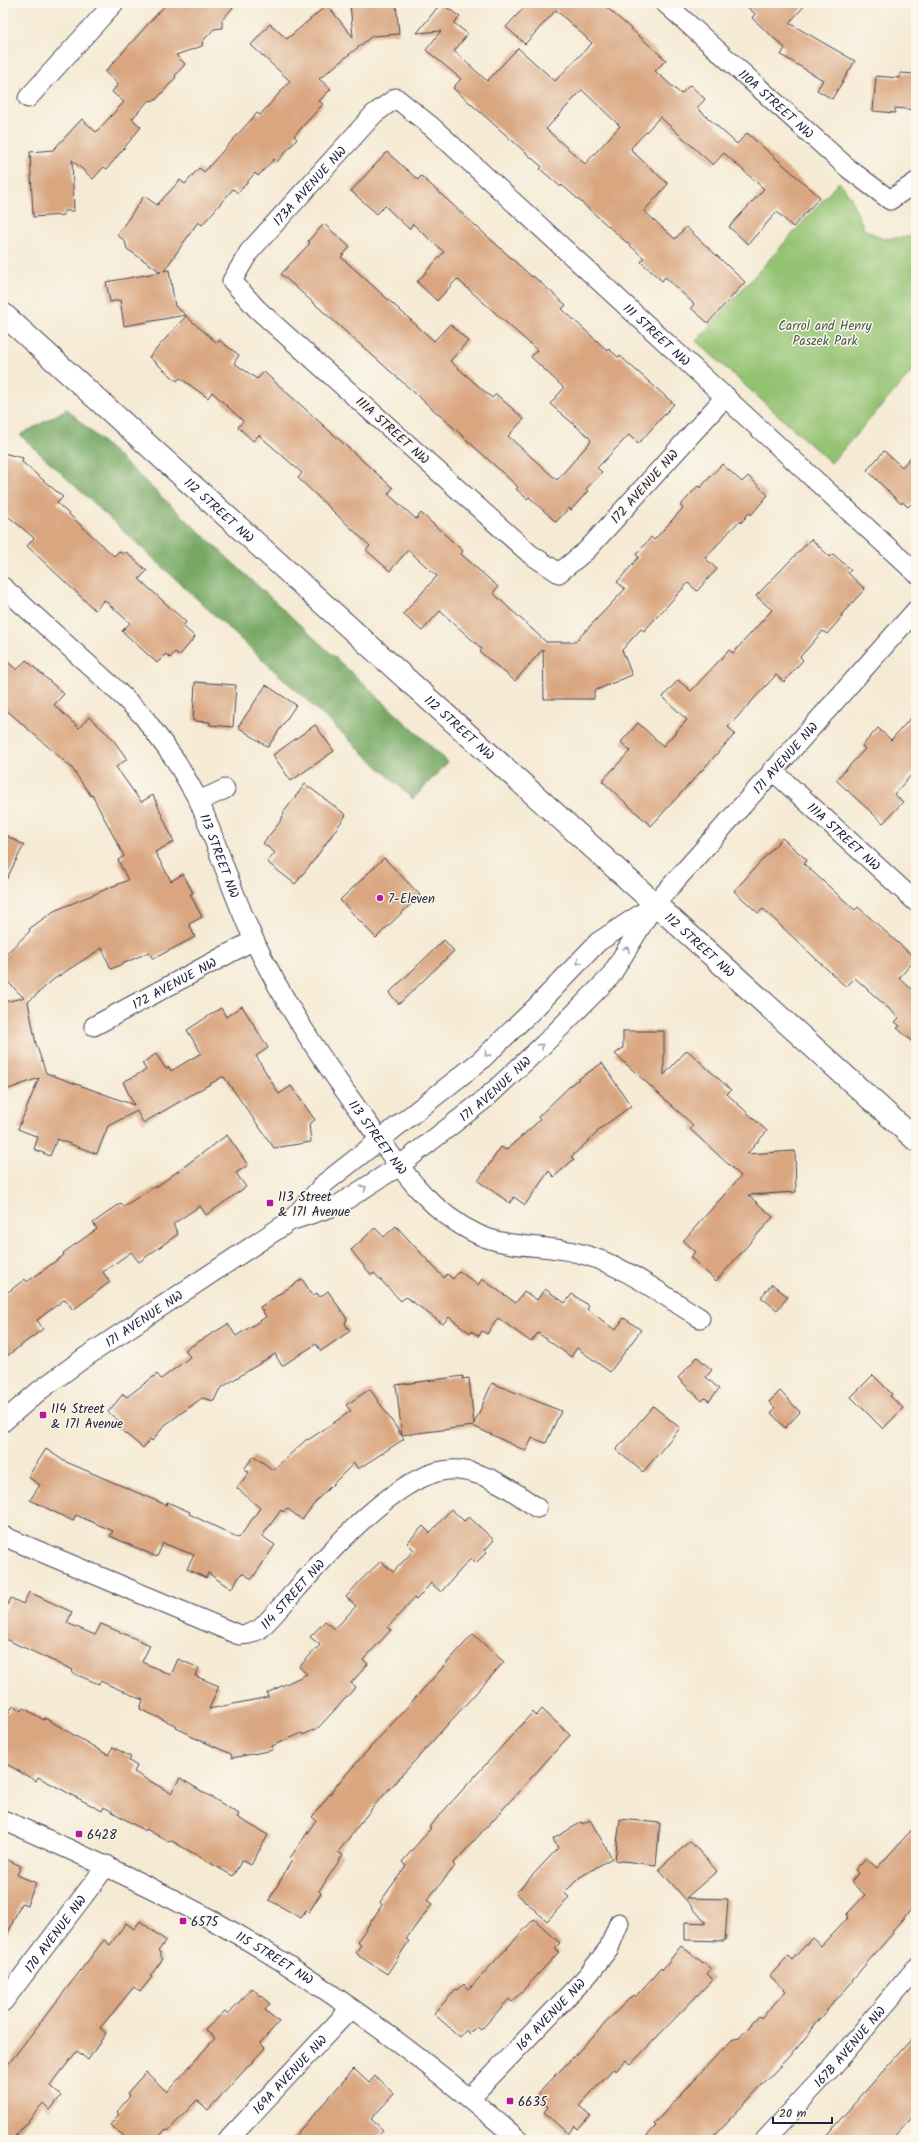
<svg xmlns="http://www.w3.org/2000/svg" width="919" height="2143" viewBox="0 0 919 2143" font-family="Kalam,sans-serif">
	<rect width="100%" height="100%" fill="#fbf7ec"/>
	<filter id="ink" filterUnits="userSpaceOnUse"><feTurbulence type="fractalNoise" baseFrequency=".025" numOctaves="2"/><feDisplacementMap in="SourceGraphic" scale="8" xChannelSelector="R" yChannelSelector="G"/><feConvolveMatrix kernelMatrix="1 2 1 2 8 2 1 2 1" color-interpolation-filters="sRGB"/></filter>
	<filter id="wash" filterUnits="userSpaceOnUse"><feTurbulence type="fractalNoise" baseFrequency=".012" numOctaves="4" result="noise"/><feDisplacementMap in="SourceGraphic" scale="16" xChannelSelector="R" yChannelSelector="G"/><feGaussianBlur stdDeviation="0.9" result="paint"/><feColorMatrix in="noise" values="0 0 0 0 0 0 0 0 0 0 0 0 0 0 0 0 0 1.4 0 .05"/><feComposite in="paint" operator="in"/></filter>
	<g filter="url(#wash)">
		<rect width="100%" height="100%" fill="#f5ead4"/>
		<!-- green -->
		<polygon fill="#93c271" stroke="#5a7256" points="839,182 850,196 864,229 883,239 916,236 916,367 831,463 696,341"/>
		<!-- forest -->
		<polygon fill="#76a863" stroke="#4c654f" points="67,409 448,762 413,799 20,435"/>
		<g id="blocks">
			<!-- building -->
			<g fill="#d9a680" fill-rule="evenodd">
				<polygon points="167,3 237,3 222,20 222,28 214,29 203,41 202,46 176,55 185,64 175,76 176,77 156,100 148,101 132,119 141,127 107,169 104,167 93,179 72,160 74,211 64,211 64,215 33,217 30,152 53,150 82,119 96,132 124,102 112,92 118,84 105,72"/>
				<polygon points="350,3 396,3 399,34 372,36 319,79 331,89 319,101 323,104 294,136 297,139 277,162 274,159 258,176 255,173 238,193 233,189 202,225 198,222 164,271 169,270 175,306 186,315 124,326 120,300 110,302 106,282 161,272 127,249 125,241 117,235 144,196 157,205 180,180 185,184 199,168 204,172 257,113 260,115 290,81 251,45 270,24 287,39 327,5 353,37"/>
				<path d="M 441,3 L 460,17 L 454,23 L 468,34 L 454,51 L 487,81 L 518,48 L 555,81 L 592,43 L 556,10 L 525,44 L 506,27 L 528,3 L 602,3 L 666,60 L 655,71 L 681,94 L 690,85 L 705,99 L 697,108 L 737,144 L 747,133 L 820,197 L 793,227 L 777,212 L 748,244 L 729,227 L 764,189 L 724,153 L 713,165 L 660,117 L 631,148 L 632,151 L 668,184 L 644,211 L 675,239 L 686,227 L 745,282 L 708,323 L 691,308 L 694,304 L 665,277 L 662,281 L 641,262 L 644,258 L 562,185 L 561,187 L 540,169 L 542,167 L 453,88 L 461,79 L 426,50 L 441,31 L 417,33 ZM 582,90 L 620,126 L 585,164 L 546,129 Z"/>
				<polygon points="743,3 807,3 789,23 855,61 832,99 817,90 823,80 781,55 785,48 752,18 755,14"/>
				<polygon points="900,73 916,74 916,110 895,108 895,113 873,111 876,76 900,78"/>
				<polygon points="387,152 418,180 421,176 532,277 533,276 566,305 562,309 608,351 609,349 618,357 620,356 674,404 638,444 629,435 597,468 602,472 586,489 588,491 571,510 569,508 556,522 529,497 527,499 516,489 518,487 454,428 281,274 310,243 308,241 324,224 350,247 341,257 434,341 450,324 468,341 450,361 492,398 496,394 524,419 508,436 557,480 591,441 589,437 550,404 564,388 531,357 537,350 457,279 437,301 417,282 444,252 413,224 409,229 385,206 377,214 351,191"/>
				<polygon points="186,316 217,343 219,340 239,355 234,363 257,379 264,372 393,488 388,494 416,519 421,513 463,551 461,554 498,587 493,593 546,642 575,642 625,589 617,582 639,557 636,555 651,537 654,540 683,508 680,506 698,486 700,488 722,464 742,482 748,476 768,495 751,515 749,513 741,523 739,521 705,558 717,569 697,591 688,583 644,631 641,629 622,650 632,675 594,691 594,699 544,699 543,649 515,681 480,652 482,649 440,611 422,631 403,614 437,576 408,550 390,571 366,550 370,546 298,478 302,473 259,435 253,441 238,427 243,421 212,392 208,398 180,378 177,381 149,357"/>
				<polygon points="884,451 902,467 916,451 916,499 908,507 902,502 901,504 867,470"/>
				<polygon points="3,453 23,458 22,462 63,497 57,503 114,556 119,551 123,554 126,552 147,571 139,579 186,622 183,626 195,637 179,656 175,652 170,658 166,654 157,663 122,631 130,623 104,600 95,610 27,546 34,538 3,512"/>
				<polygon points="811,539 830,557 833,554 851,570 848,573 865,589 841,615 842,617 827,634 823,631 800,657 803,660 784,682 776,675 728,727 735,734 651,826 602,781 630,751 621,742 638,723 663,746 687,720 663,697 678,680 691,691 729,650 733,653 772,610 756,596"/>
				<polygon points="3,658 17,670 26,660 64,694 54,705 79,728 89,717 112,738 127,759 116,767 141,802 153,795 174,842 155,852 171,881 183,874 193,893 190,894 202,917 189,924 195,937 153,959 149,952 111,969 102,948 54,979 28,1002 36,1044 46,1073 134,1105 123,1082 146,1070 142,1063 156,1054 166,1069 169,1067 171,1071 201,1053 187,1030 221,1008 226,1017 242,1006 268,1048 256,1056 279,1094 291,1086 315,1120 309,1124 311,1142 274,1148 224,1077 222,1077 143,1123 137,1111 108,1126 97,1154 57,1139 50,1156 34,1149 38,1137 18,1129 39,1078 3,1091 3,1002 24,998 3,977 3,957 30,931 29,929 54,911 128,880 118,860 124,856 92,795 91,796 71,767 3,707"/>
				<polygon points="195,682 236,685 233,727 210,725 210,722 193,721"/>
				<polygon points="266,685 296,705 268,747 238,727"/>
				<polygon points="916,712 916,770 894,794 903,802 883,823 836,780 865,749 862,746 878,728 891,740"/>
				<polygon points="315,725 334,751 291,781 273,755"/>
				<polygon points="305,784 346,815 315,859 295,884 267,862 275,853 263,843 279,823 284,814 283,813"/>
				<polygon points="3,834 24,845 3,886"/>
				<polygon points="782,838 807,860 804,864 855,910 858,907 916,959 899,978 916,993 916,1045 897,1028 900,1026 895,1022 899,1018 855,978 846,987 763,909 758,913 734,891"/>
				<polygon points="384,858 420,895 376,938 340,900"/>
				<polygon points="444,940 454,951 399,1004 389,993"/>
				<polygon points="623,1031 664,1031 664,1075 687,1050 731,1090 727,1094 767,1131 747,1154 795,1151 796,1192 748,1195 773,1217 716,1281 690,1257 695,1252 683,1241 741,1176 690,1129 693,1125 615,1054 623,1048"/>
				<polygon points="602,1063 631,1106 597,1131 598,1132 571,1157 574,1159 554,1177 549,1171 525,1205 514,1197 510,1203 478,1181 501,1147 506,1150 540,1120 538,1117 573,1083"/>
				<polygon points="227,1135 248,1165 236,1173 246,1187 206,1215 200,1206 173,1224 178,1234 139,1262 131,1252 103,1272 110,1282 73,1310 65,1299 37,1320 43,1329 3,1359 3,1296 25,1279 27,1282 64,1255 63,1253 97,1229 93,1223 121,1203 124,1206 154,1187 155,1188"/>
				<polygon points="396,1226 444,1278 447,1274 453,1279 459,1271 478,1285 482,1279 516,1303 524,1291 537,1300 545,1289 565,1303 572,1294 589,1306 587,1309 615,1330 624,1318 641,1330 610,1372 577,1348 571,1357 538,1333 531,1342 498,1318 487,1334 482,1331 479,1336 471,1331 470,1333 449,1317 443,1324 406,1297 401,1301 374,1273 371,1275 351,1250 375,1228 384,1237"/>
				<polygon points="302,1279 313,1296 317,1293 320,1297 328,1291 347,1319 345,1324 350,1331 321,1351 316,1344 282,1366 275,1354 227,1384 219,1390 214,1401 202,1398 165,1425 152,1441 150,1439 143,1448 115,1425 119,1421 108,1412 123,1394 127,1397 157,1374 161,1379 190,1357 185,1350 228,1324 236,1336 266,1317 260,1307"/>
				<polygon points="772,1284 788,1297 777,1310 761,1297"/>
				<polygon points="697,1357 712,1370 706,1377 719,1389 709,1401 705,1398 702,1401 678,1378"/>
				<polygon points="873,1375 892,1394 890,1396 903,1408 883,1429 851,1397"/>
				<polygon points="463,1376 463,1379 469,1378 474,1424 492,1383 561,1411 546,1443 532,1438 526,1451 473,1426 402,1435 396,1385"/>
				<polygon points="370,1389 404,1439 358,1469 354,1463 318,1499 302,1520 287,1508 283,1512 281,1510 262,1536 275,1545 252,1579 242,1573 231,1589 208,1573 206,1578 187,1569 194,1555 163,1543 157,1557 110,1536 113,1531 76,1515 73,1521 30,1500 40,1485 28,1477 46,1449 64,1461 166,1505 167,1502 190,1512 189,1514 239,1538 260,1508 237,1488 249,1472 244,1469 254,1456 273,1470 307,1439 308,1440 351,1411 346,1405"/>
				<polygon points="780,1391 800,1412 785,1428 771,1413 775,1408 769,1402"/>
				<polygon points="653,1406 680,1428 643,1472 616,1450"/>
				<polygon points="451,1509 464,1521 469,1517 494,1540 485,1550 487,1552 476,1563 471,1558 441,1592 431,1583 416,1600 414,1598 388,1627 391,1630 363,1660 368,1664 351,1683 356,1687 318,1728 303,1735 302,1733 272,1746 273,1750 232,1758 231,1754 188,1735 189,1734 176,1728 177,1726 140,1709 143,1700 100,1681 99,1684 72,1673 73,1670 3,1638 3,1614 11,1598 23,1604 29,1592 72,1612 67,1623 95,1635 101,1624 150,1645 142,1662 171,1675 178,1659 199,1668 195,1676 219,1686 209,1709 268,1697 267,1693 307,1674 299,1667 320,1645 310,1637 325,1621 335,1629 356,1606 346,1597 360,1581 381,1561 393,1572 414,1550 407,1543 423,1526 430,1533"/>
				<polygon points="473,1634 504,1662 373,1807 338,1852 343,1855 319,1891 321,1893 309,1912 306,1910 301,1918 269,1900 292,1860 290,1858 316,1820 312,1817 340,1781"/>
				<polygon points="13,1706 22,1711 24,1708 44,1720 45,1718 108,1755 113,1747 131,1757 129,1761 137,1766 134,1772 171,1793 180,1778 239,1814 237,1817 268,1835 251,1865 242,1860 233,1876 170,1840 169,1842 146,1829 145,1831 104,1807 102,1811 38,1777 36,1781 3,1762 3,1712 8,1714"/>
				<polygon points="542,1709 570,1735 453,1864 455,1866 427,1900 432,1904 406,1939 409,1941 387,1974 359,1956 356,1952 361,1945 357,1942 382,1905 380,1902 406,1866 402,1862 431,1828 429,1827 533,1712 536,1716"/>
				<polygon points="620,1819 660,1823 656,1865 615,1860"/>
				<polygon points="590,1820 612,1858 580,1877 564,1893 569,1897 547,1921 516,1893 558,1848 553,1839 582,1822 583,1824"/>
				<polygon points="916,1825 916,1904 892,1931 893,1933 852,1980 853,1981 812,2027 813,2028 797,2048 710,2140 643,2140 656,2126 654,2124 714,2058 732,2040 739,2038 759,2016 761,2018 786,1991 770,1976 788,1956 792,1960 812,1938 821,1946 848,1917 846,1915 865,1895 851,1882 858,1873 855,1870 866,1858 877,1868"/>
				<polygon points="690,1841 717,1871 686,1898 728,1899 725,1941 685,1940 685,1922 706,1923 659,1869"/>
				<polygon points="3,1858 21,1866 17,1875 36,1883 27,1905 21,1903 3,1945"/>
				<polygon points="534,1919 560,1943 555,1948 559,1952 512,2002 509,1999 481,2030 477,2027 470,2034 466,2030 460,2037 434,2014 456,1989 458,1990 464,1984 469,1989"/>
				<polygon points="140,1921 166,1941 158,1951 161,1953 159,1955 163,1959 150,1976 152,1977 140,1992 134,1987 100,2028 106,2033 88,2060 77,2051 50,2086 61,2096 50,2110 43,2103 12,2140 3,2140 3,2071 104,1940 110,1945 126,1923 134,1929"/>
				<polygon points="681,1946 711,1969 707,1974 713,1979 631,2064 626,2060 616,2071 613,2069 579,2106 590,2115 578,2129 575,2126 568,2134 544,2112 548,2107 536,2096 615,2013 633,1995 635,1997 661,1968 662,1970"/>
				<polygon points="252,1988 270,2004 265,2010 279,2022 260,2043 265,2048 208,2110 197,2100 168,2131 166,2129 156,2140 129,2140 110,2125 119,2114 117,2112 130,2096 127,2093 146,2072 167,2092 215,2038 205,2030 225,2011 228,2014"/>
				<polygon points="916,2034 916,2113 892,2140 822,2140"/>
				<polygon points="354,2069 369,2083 375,2076 394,2094 371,2119 383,2130 375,2140 291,2140"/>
			</g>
		</g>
	</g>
	<g filter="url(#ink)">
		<use href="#blocks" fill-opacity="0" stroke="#424052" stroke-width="1"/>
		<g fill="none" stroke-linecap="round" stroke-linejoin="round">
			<defs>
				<g id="minor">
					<path id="s1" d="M 665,3 L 849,169 L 890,200 L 916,182"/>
					<polyline points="28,98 114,3"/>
					<path id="s2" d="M 726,396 L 587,550 L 559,573 L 530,554 L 257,309 L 232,281 L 249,252 L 374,114 L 396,98 L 432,127 L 916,573"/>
					<path id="s3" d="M 3,587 L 111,685 L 143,716 L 176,761 L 199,801 C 218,847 233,895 254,940 C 286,1008 328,1068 372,1129 C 401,1169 430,1212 477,1234 C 508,1249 545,1244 578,1253 C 623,1264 661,1294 700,1318"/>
					<path id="s4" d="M 772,770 L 916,902"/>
					<polyline points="199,801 225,789"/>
					<path id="s5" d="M 94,1026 L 254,940"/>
					<polyline points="291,1220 325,1183 480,1061 537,1006 598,942 650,908"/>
					<path id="s6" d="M 3,1422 L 39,1391 L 84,1358 L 290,1221 L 338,1205 L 399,1166 L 485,1099 L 544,1044 L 610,977 L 654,905 L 916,610"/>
					<path id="s7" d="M 3,1536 L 239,1635 L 249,1634 L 260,1629 C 303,1587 393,1463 459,1470 C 488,1473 514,1491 537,1508"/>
					<path id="s8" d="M 3,1820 C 77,1852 150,1885 221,1925 C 328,1985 426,2060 519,2140"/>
					<path id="s9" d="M 3,2002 L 107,1865"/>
					<path id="s10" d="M 470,2098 L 588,1975 L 609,1948 L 619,1923"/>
					<path id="s11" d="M 228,2140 L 351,2008"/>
					<path id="s12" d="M 765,2140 L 835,2064 L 916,1968"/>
				</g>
				<g id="major">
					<path id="s13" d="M 3,314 L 916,1140"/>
				</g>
			</defs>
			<!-- minor casing -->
			<use href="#minor" stroke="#424052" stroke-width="21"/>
			<!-- major casing -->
			<use href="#major" stroke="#424052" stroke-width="24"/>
			<!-- minor -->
			<use href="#minor" stroke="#fff" stroke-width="19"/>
			<!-- major -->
			<use href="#major" stroke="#fff" stroke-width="22"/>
		</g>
		<!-- one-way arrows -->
		<defs><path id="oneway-chevron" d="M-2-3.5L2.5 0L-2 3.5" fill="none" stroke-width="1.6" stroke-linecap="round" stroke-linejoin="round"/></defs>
		<g stroke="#9c9ca7">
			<use href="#oneway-chevron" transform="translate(627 949) rotate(-58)"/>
			<use href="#oneway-chevron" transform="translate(579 962) rotate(134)"/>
			<use href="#oneway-chevron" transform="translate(541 1046) rotate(-44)"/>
			<use href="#oneway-chevron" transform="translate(487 1054) rotate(136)"/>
			<use href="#oneway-chevron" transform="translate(364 1188) rotate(-32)"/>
		</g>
	</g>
	<!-- markers -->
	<g fill="#b5179e" stroke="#fbf7ec" stroke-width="1.5">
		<circle cx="380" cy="898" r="4"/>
		<rect x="266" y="1199" width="8" height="8" rx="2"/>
		<rect x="39" y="1411" width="8" height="8" rx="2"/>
		<rect x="75" y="1830" width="8" height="8" rx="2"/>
		<rect x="179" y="1917" width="8" height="8" rx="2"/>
		<rect x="506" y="2097" width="8" height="8" rx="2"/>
	</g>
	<g text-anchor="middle" stroke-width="3" stroke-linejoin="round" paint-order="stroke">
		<!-- street labels -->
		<g font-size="13" fill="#22223b" stroke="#fbf7ec">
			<text dy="5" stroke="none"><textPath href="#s1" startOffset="150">110A STREET NW</textPath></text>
			<text dy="5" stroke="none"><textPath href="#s2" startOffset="806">173A AVENUE NW</textPath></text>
			<text dy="5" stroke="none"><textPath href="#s2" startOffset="1282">111 STREET NW</textPath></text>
			<text transform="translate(393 430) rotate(42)" y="5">111A STREET NW</text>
			<text transform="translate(644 486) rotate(-48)" y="5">172 AVENUE NW</text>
			<text dy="5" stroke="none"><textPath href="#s13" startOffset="292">112 STREET NW</textPath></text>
			<text dy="5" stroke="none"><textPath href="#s13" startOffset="616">112 STREET NW</textPath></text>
			<text dy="5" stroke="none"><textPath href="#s6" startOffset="1039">171 AVENUE NW</textPath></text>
			<text dy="5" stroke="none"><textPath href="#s4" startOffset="98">111A STREET NW</textPath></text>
			<text dy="5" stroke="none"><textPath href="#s3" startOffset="351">113 STREET NW</textPath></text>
			<text dy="5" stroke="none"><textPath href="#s13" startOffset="940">112 STREET NW</textPath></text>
			<text dy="5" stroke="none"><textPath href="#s5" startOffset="91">172 AVENUE NW</textPath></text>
			<text dy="5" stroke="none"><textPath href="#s6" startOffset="597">171 AVENUE NW</textPath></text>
			<text dy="5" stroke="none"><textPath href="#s3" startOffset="675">113 STREET NW</textPath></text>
			<text dy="5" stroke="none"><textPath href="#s6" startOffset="175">171 AVENUE NW</textPath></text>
			<text dy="5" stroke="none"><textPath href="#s7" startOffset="326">114 STREET NW</textPath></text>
			<text dy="5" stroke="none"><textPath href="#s9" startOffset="86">170 AVENUE NW</textPath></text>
			<text dy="5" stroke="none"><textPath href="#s8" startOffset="305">115 STREET NW</textPath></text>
			<text dy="5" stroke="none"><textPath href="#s10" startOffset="116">169 AVENUE NW</textPath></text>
			<text dy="5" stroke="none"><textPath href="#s12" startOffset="126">167B AVENUE NW</textPath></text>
			<text dy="5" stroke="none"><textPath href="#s11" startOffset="90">169A AVENUE NW</textPath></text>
		</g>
		<!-- park labels -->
		<g font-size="13" fill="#4a5a4e" stroke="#fbf7ec">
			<text x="825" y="330">Carrol and Henry<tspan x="825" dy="15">Paszek Park</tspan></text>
		</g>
		<!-- poi labels -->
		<g font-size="13" fill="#22223b" stroke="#fbf7ec" text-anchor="start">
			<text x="388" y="903">7-Eleven</text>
			<text x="278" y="1201">113 Street<tspan x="278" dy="15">&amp; 171 Avenue</tspan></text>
			<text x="51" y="1413">114 Street<tspan x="51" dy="15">&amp; 171 Avenue</tspan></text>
			<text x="87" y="1839">6428</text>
			<text x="191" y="1926">6575</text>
			<text x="518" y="2106">6635</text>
		</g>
	</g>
	<!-- margin -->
	<rect width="919" height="2143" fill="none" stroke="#fbf7ec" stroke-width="16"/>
	<!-- scale -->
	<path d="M773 2117v6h59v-6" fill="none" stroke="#22223b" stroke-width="2"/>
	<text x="779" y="2117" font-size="12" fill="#22223b" stroke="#fbf7ec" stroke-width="3" paint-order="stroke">20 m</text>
</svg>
